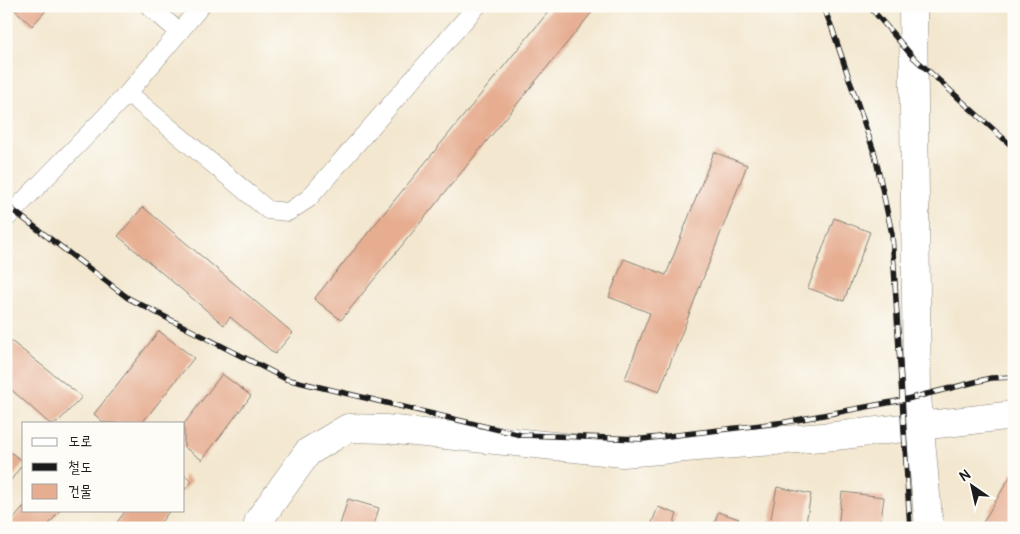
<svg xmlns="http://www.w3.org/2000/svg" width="1020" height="534" viewBox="0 0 1020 534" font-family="Pangolin,'Poor Story',sans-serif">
	<rect width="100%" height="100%" fill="#fdfcf7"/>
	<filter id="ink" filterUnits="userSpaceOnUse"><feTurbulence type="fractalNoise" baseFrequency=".02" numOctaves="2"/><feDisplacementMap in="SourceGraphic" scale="10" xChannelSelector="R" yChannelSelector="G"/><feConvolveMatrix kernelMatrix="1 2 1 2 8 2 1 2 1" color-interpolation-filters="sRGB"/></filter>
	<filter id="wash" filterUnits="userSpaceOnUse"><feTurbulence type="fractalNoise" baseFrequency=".0096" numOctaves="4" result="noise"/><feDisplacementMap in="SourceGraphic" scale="20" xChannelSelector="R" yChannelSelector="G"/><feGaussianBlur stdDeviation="1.12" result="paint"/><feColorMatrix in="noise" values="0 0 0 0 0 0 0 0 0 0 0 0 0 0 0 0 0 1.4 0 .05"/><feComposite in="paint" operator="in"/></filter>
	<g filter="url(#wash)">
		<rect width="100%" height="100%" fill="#f3e7cf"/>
		<g id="blocks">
			<!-- building -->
			<g fill="#e6ad91">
				<polygon points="11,6 50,6 32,26"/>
				<polygon points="553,6 597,6 341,320 314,299"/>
				<polygon points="714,152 747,165 659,392 625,379 650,313 609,297 624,259 666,275"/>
				<polygon points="143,207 293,333 275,354 230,317 224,325 118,236"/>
				<polygon points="834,218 870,232 844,301 808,288"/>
				<polygon points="159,331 194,358 142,423 104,423 94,414"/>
				<polygon points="6,337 82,397 57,423 49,423 6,385"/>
				<polygon points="222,374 251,396 202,460 184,447 184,424"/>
				<polygon points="6,449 24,462 6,487"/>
				<polygon points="1014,470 1014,528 989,528 982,524"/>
				<polygon points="184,475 192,481 184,491"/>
				<polygon points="777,487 811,494 805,528 769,528"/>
				<polygon points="842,492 884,497 880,528 838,528"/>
				<polygon points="348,499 379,508 373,528 339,528"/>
				<polygon points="24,506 24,510 60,510 46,528 7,528"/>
				<polygon points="658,507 677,514 672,528 650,528"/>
				<polygon points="126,510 170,510 157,528 113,528"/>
				<polygon points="718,512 739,519 736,528 713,528"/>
			</g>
		</g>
	</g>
	<g filter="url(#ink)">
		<use href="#blocks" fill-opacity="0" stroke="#888276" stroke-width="1"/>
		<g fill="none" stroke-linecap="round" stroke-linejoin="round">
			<defs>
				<g id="service">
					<polyline points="149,6 179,32"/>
					<polyline points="201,6 128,93 268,210 288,212 308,199 477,6"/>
					<polyline points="6,219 128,93"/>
				</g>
				<polyline id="minor" points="257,528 259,520 308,452 348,428 385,429 623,453 835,436 1014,415"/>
				<polyline id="tertiary" points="913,6 917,396 929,528"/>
			</defs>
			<!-- service casing -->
			<use href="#service" stroke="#888276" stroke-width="19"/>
			<!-- minor casing -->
			<use href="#minor" stroke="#888276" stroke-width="29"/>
			<!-- tertiary casing -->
			<use href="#tertiary" stroke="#888276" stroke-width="29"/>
			<!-- service -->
			<use href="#service" stroke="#fff" stroke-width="18"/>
			<!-- minor -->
			<use href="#minor" stroke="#fff" stroke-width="28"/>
			<!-- tertiary -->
			<use href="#tertiary" stroke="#fff" stroke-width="28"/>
			<defs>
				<g id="rail">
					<polyline points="823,6 832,28 875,155 892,234 910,528"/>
					<polyline points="869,6 913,57 1014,148"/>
					<polyline points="6,205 128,298 286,379 521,435 643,439 786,422 903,400 991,378 1014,377"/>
				</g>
			</defs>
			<!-- rail casing -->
			<use href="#rail" stroke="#1c1c1c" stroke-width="5.5"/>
			<!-- rail -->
			<use href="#rail" stroke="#fdfcf7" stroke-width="4" stroke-dasharray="11" stroke-linecap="butt"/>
		</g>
	</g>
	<!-- margin -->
	<rect width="1020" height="534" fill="none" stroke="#fdfcf7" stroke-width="25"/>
	<!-- legend -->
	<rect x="22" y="422" width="162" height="90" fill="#fdfcf7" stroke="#a3a29f"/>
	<rect x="32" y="438" width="25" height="8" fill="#ffffff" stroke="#a3a29f"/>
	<text x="68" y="446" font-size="15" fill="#1c1c1c">도로</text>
	<rect x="32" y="463" width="25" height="8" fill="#1c1c1c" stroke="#a3a29f"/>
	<text x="68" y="472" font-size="15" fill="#1c1c1c">철도</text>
	<rect x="32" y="484" width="25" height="15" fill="#e6ad91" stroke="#a3a29f"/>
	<text x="68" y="496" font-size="15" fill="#1c1c1c">건물</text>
	<!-- north arrow -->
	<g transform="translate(972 486) rotate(326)" stroke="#fdfcf7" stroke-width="4" paint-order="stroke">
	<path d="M0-4L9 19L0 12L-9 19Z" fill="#1c1c1c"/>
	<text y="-8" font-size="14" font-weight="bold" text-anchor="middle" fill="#1c1c1c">N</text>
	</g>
</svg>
